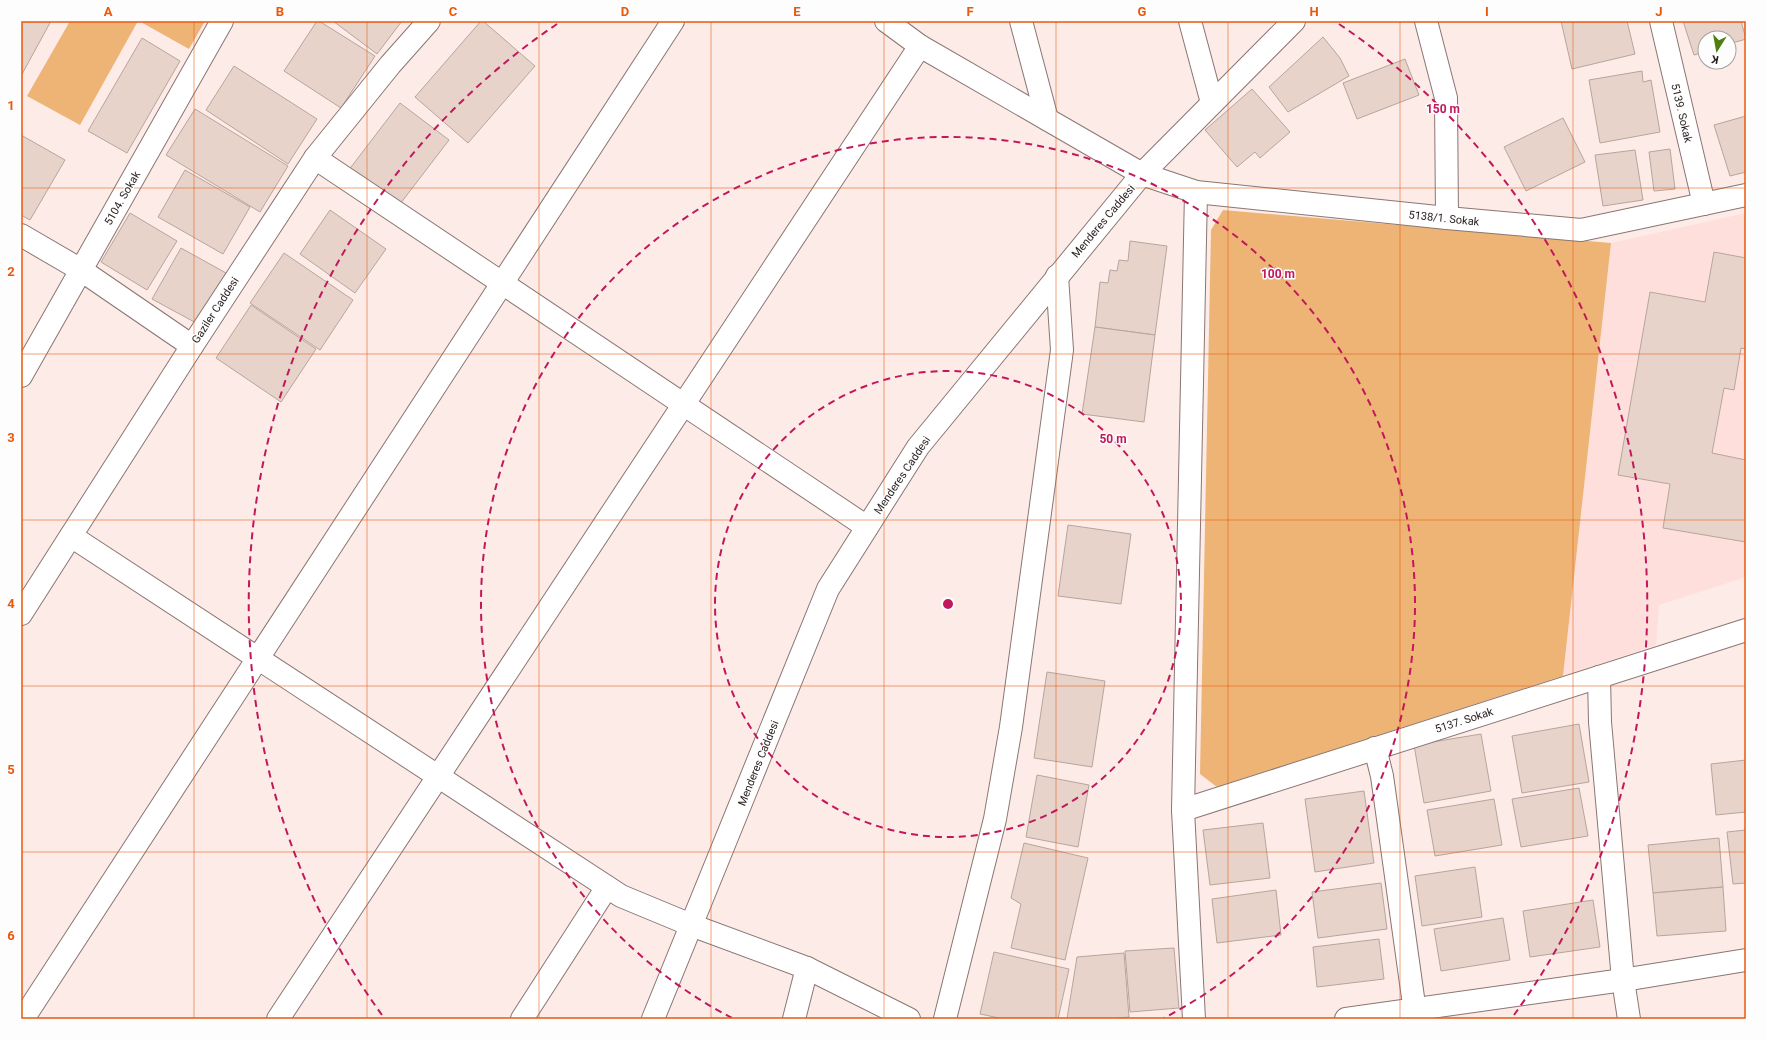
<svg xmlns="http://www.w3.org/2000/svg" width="1767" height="1040" viewBox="0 0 1767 1040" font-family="Roboto,sans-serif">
	<rect width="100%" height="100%" fill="#fdebe8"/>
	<!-- built -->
	<polygon fill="#fedfdb" points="1746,213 1746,577 1659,605 1656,645 1563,676 1611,243"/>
	<!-- green -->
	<g fill="#edb476">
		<polygon points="70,21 138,21 80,125 27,96"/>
		<polygon points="139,21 205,21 189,49"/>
		<polygon points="1223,210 1611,243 1563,676 1217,787 1200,774 1211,230"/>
	</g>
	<!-- building -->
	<g fill="#e7d3ca" stroke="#b7a59c">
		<polygon points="21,21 51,21 21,76"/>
		<polygon points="317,21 319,21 375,56 341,108 284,71"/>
		<polygon points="333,21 402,21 377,54"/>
		<polygon points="481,21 483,21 535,66 468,143 415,97"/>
		<polygon points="1561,21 1627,21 1635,54 1572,69"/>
		<polygon points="1683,21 1741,21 1746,39 1729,44 1729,38 1705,38 1705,52 1694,55"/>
		<polygon points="1323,37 1340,58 1349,76 1288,112 1269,87"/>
		<polygon points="142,38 180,61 127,153 88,131"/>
		<polygon points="1405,59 1419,95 1357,119 1343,83"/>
		<polygon points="234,66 317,119 288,164 206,110"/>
		<polygon points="1642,71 1643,82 1651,80 1660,132 1600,143 1589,80"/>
		<polygon points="1252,89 1290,132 1260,158 1255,152 1237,167 1205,130"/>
		<polygon points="400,103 449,140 397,208 348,171"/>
		<polygon points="195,109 288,166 260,212 166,155"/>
		<polygon points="1746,116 1746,172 1730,176 1714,125"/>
		<polygon points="1563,118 1585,162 1526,191 1504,147"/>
		<polygon points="21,135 65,160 30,220 21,215"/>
		<polygon points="1670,149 1675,189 1654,191 1649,152"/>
		<polygon points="1635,150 1643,200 1603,206 1595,155"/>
		<polygon points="185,170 250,207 223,254 158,217"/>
		<polygon points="330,210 386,249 355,293 300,254"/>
		<polygon points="130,213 177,241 147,290 101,262"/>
		<polygon points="1130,241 1167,246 1155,335 1095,327 1100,282 1108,283 1110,270 1117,271 1119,260 1128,261"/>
		<polygon points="181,248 226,273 198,324 152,299"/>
		<polygon points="1714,252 1746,258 1746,349 1741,348 1734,390 1724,388 1712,453 1746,460 1746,542 1663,528 1670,484 1618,475 1650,292 1705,302"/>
		<polygon points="284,253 353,300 320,350 250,303"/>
		<polygon points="251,305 316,349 281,402 216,358"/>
		<polygon points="1095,327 1155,335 1144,422 1082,414"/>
		<polygon points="1068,525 1131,534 1121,604 1058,596"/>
		<polygon points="1047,672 1105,681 1092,767 1034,758"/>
		<polygon points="1579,724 1589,782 1522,793 1512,736"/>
		<polygon points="1481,734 1491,791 1424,803 1414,745"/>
		<polygon points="1746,760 1746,812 1716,815 1711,764"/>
		<polygon points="1037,775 1089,785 1078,847 1026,837"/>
		<polygon points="1579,788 1588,836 1521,847 1512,799"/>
		<polygon points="1364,791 1374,863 1315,872 1305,799"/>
		<polygon points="1494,799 1502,845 1435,856 1427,810"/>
		<polygon points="1263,823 1270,878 1210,885 1203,830"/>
		<polygon points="1746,830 1746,883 1733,884 1727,832"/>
		<polygon points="1719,838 1723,887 1653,893 1648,845"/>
		<polygon points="1024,843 1088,858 1065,960 1011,948 1021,904 1011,898"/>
		<polygon points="1475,867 1482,917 1422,926 1415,876"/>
		<polygon points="1381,883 1387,929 1318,938 1312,892"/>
		<polygon points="1723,887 1726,931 1657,936 1653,893"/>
		<polygon points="1276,890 1281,935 1217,943 1212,899"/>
		<polygon points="1593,900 1600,947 1530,957 1523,911"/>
		<polygon points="1503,918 1510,960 1441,971 1434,929"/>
		<polygon points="1379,939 1384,979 1317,987 1313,947"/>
		<polygon points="1174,948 1179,1008 1130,1012 1125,951"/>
		<polygon points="994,952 1069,969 1058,1019 1004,1019 980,1014"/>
		<polygon points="1124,953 1129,1017 1109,1019 1067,1019 1077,957"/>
	</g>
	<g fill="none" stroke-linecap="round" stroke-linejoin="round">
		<defs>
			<g id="minor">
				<polyline points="886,21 920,46 1142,174 1196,192 1447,218 1581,230 1746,195"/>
				<polyline points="1021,21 1047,119"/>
				<polyline points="1190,21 1212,103"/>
				<polyline points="1426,21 1446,98 1447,218"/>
				<polyline points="1661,21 1704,204"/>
				<polyline points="315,158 867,527"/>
				<polyline points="21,235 81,270 192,346"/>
				<polyline points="21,376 222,21"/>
				<polyline points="71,536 621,896 691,925 807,968 909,1019"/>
				<polyline points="21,614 192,346 315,158 390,65 429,21"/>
				<polyline points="1599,677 1600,722 1623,980 1629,1019"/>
				<polyline points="1375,748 1382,776 1416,1019"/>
				<polyline points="1183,810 1746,630"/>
				<polyline points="23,1019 673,21"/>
				<polyline points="278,1019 920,46"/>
				<polyline points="522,1019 607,887"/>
				<polyline points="653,1019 828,589 918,447 1142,174 1294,21"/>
				<polyline points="794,1019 807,968"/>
				<polyline points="945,1019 995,819 1011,727 1062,350 1057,276"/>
				<polyline points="1194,1019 1183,810 1196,192"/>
				<polyline points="1346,1019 1623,980 1746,960"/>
			</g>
		</defs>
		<!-- minor casing -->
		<use href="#minor" stroke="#8a7673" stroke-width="24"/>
		<!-- minor -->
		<use href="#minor" stroke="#fff" stroke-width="22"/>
	</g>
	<!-- grid -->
	<path fill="none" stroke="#e8590c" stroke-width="1" stroke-opacity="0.55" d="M 194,21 L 194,1019M 367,21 L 367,1019M 539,21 L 539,1019M 711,21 L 711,1019M 884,21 L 884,1019M 1056,21 L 1056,1019M 1228,21 L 1228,1019M 1400,21 L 1400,1019M 1573,21 L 1573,1019M 21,188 L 1746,188M 21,354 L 1746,354M 21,520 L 1746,520M 21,686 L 1746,686M 21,852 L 1746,852"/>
	<!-- distance rings -->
	<g fill="none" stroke="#c2185b" stroke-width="2" stroke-dasharray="7 5">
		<circle cx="948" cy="604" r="233"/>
		<path d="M732 1018A467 467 0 1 1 1164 1018"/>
		<path d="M382 1015A700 700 0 0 1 557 24M1339 24A700 700 0 0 1 1514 1015"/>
	</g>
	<g text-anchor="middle" stroke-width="3" stroke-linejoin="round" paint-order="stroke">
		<!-- street labels -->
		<g font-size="11" fill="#251d1c" stroke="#fdfdfd">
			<text transform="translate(1682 113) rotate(77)" y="4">5139. Sokak</text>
			<text transform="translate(122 198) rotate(-60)" y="4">5104. Sokak</text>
			<text transform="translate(1444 218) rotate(6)" y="4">5138/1. Sokak</text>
			<text transform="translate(1103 221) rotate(-50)" y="4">Menderes Caddesi</text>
			<text transform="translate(215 310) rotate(-57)" y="4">Gaziler Caddesi</text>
			<text transform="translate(902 475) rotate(-56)" y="4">Menderes Caddesi</text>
			<text transform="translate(1464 720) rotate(-18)" y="4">5137. Sokak</text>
			<text transform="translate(758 763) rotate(-68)" y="4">Menderes Caddesi</text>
		</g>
	</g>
	<circle cx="948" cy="604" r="6" fill="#c2185b" stroke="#fdfdfd" stroke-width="2"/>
	<g font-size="12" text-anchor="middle" font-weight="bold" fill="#c2185b" stroke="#fdfdfd" stroke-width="3" stroke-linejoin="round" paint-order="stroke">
		<text x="1443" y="113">150 m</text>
		<text x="1278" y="278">100 m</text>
		<text x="1113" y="443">50 m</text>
	</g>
	<!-- border -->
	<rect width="1767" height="1040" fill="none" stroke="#fdfdfd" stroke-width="44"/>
	<!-- north arrow -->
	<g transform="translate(1717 50) rotate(191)"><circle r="19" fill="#fdfdfd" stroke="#a7a3a3"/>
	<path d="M0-3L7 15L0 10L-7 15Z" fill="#4d7f0f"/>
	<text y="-6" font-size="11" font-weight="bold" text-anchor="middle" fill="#251d1c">K</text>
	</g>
	<rect x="22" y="22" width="1723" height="996" fill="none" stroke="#e8590c" stroke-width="1.5"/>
	<g font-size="13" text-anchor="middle" font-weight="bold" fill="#e8590c">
		<text x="108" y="16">A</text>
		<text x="280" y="16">B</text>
		<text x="453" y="16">C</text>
		<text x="625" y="16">D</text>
		<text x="797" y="16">E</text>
		<text x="970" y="16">F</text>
		<text x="1142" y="16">G</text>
		<text x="1314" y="16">H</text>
		<text x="1487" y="16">I</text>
		<text x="1659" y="16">J</text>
		<text x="11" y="110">1</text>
		<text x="11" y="276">2</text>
		<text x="11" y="442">3</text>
		<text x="11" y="608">4</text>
		<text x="11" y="774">5</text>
		<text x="11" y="940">6</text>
	</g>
</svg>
